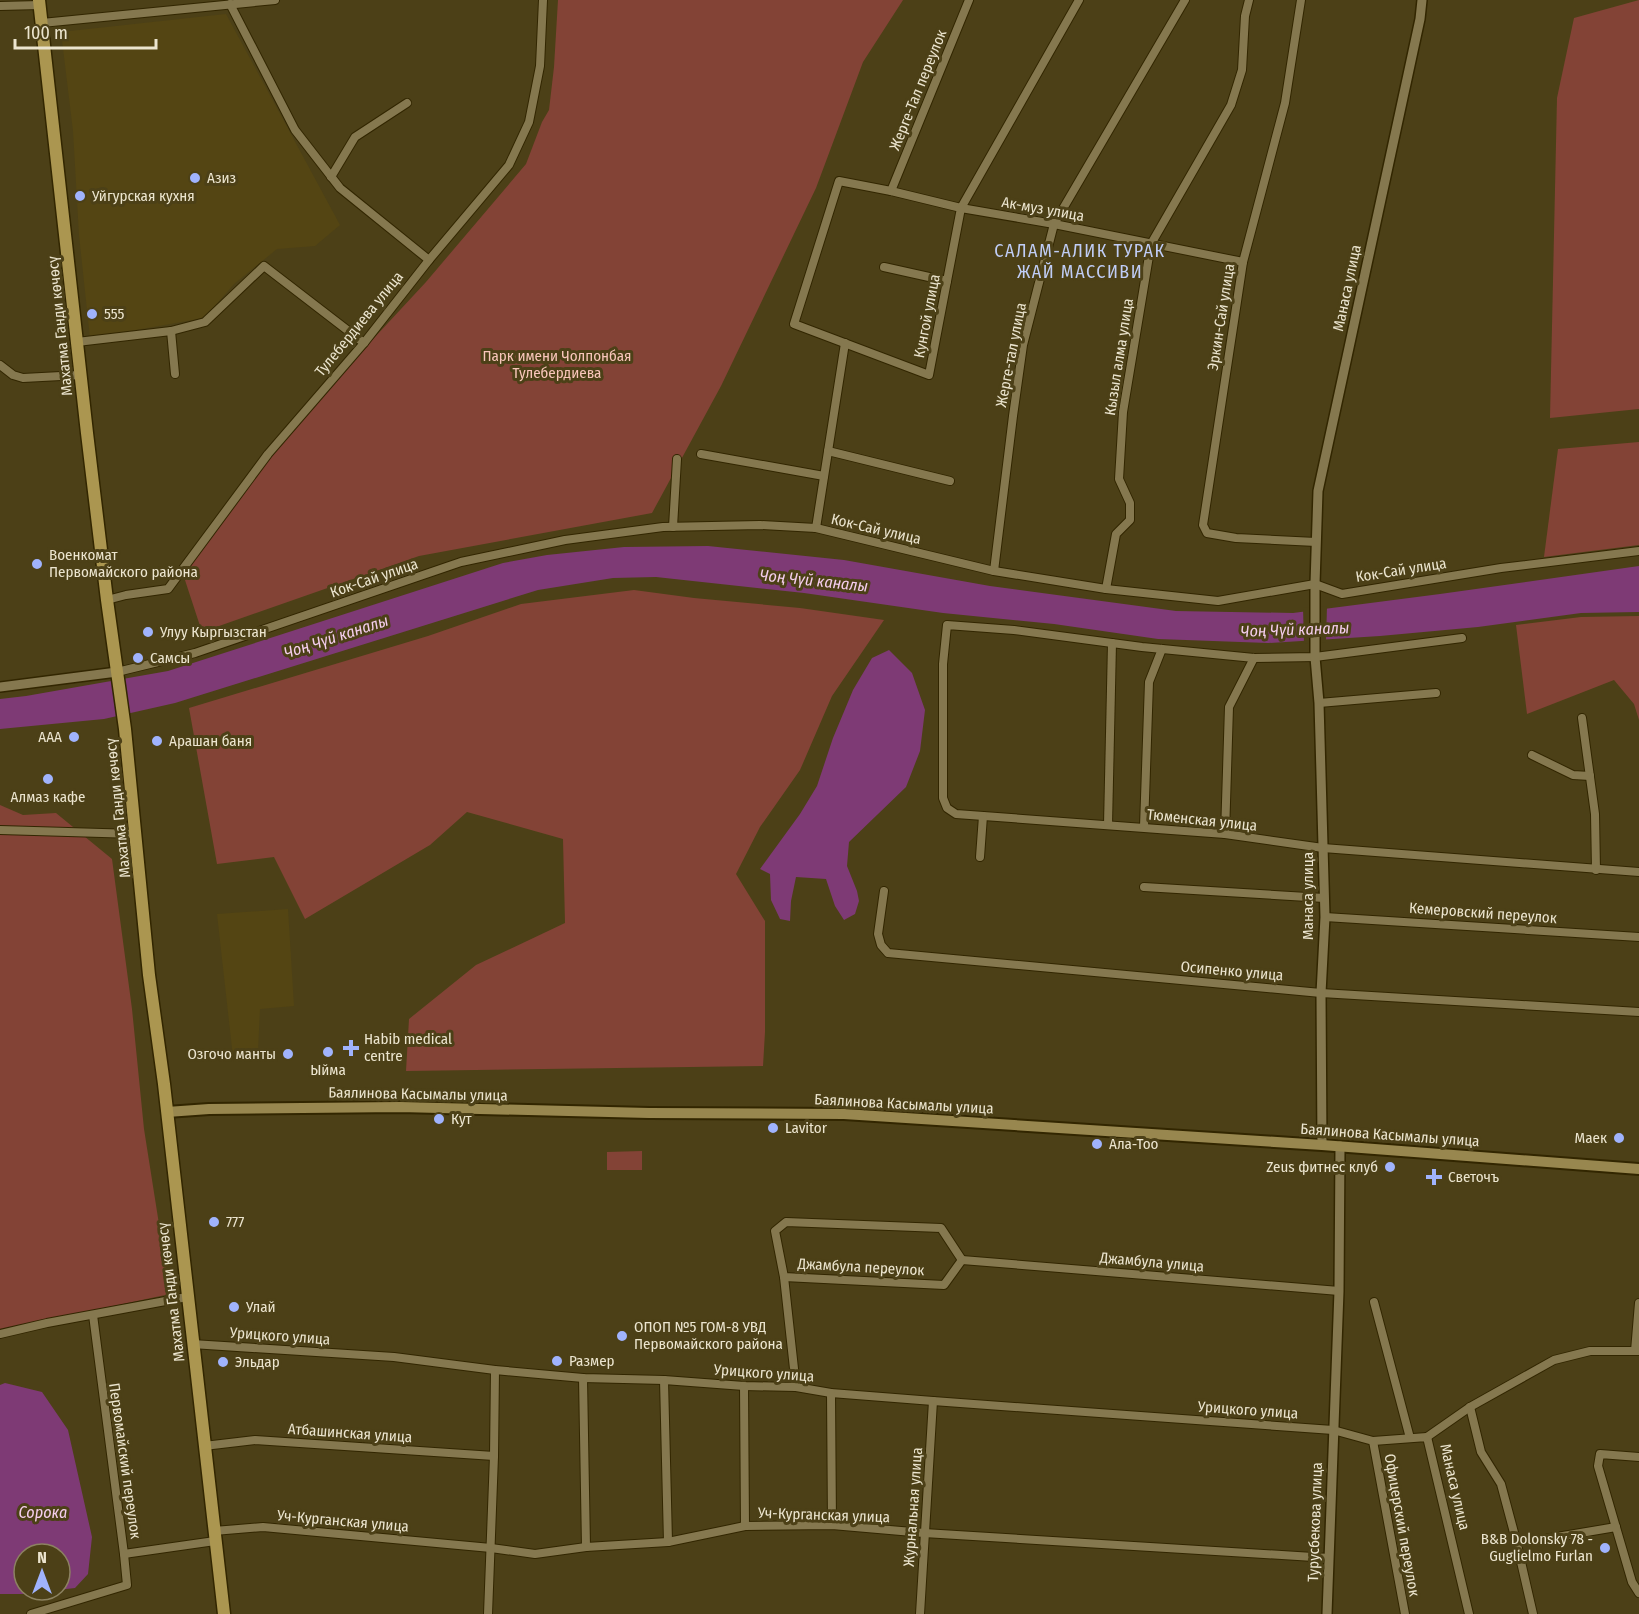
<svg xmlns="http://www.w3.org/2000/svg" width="1639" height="1614" viewBox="0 0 1639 1614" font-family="'Fira Sans Condensed',sans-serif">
	<rect width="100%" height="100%" fill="#4c4017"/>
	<!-- built -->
	<g fill="#544513">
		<polygon points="226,14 340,225 315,246 277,249 234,284 204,318 90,338 79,235 73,131 61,32"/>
		<polygon points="288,909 294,1006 260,1009 258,1051 233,1057 217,914"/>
	</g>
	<!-- green -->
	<g fill="#834336">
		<polygon points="558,0 903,0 863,62 816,188 721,386 652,513 419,556 202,632 183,574 262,467 362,351 426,282 526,164 542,122 549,110 554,67"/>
		<polygon points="1639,0 1639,409 1550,418 1557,98 1574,18"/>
		<polygon points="1639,442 1639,545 1544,557 1558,449"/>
		<polygon points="634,590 694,598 800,608 884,620 832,696 800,770 760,827 736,874 765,921 765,1032 763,1066 406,1071 409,1019 476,965 565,923 563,839 467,812 430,845 305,919 274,857 217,864 189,708 428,636 521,604"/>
		<polygon points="1639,616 1639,720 1634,704 1614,680 1527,714 1516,625 1581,617"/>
		<polygon points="0,805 23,815 56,813 112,859 132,1009 144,1129 170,1294 0,1330"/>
		<polygon points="642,1151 642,1170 607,1170 607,1152"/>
	</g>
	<!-- water -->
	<g fill="#7e3a75" fill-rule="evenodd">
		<polygon points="708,546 844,560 990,586 1176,611 1293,613 1440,594 1639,566 1639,612 1581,613 1478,627 1380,636 1268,643 1158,639 1054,624 943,613 804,593 656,577 613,578 538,590 175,703 104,719 0,729 0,699 26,696 168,671 503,563 547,555 624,547"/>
		<polygon points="889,650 912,673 925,710 920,751 906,787 849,842 847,866 857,891 859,901 855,914 844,920 835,906 826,879 796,877 791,901 790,921 780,919 771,900 770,874 760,869 800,814 817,786 833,738 853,690 872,658"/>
		<path d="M 5,1383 L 42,1392 L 68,1430 L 92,1537 L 88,1574 L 75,1588 L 23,1594 L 0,1594 L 0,1385 ZM 24,1554 L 60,1554 L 60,1590 L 24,1590 Z"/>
	</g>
	<!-- pier -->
	<polygon fill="#4c4017" points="1327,606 1326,642 1304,644 1303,608"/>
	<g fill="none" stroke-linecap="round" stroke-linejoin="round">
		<defs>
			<g id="minor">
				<polyline points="1079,0 961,208 929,375 794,324 839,181 891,191 961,208 1054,224 1243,262"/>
				<polyline points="1301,0 1285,103 1243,262 1203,525 1207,533 1236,538 1316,542"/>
				<polyline points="230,4 295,130 340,188 429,260"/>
				<polyline points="0,6 40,5"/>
				<polyline points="42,23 275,0"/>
				<polyline points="331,177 355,137 407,103"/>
				<polyline points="891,191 969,0"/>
				<polyline points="884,267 947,281"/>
				<polyline points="171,331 205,322 264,266 364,343"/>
				<polyline points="77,342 171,331 175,374"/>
				<polyline points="0,365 13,375 23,378 80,375"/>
				<polyline points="828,451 950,481"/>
				<polyline points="701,454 824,476"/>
				<polyline points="673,527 677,459"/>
				<polyline points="816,528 845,343"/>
				<polyline points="994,571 1013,416 1023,345 1054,224 1185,0"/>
				<polyline points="1106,589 1116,534 1130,520 1130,503 1119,479 1123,412 1151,244 1231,105 1242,70 1245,16 1249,0"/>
				<polyline points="107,600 126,595 168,589 268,454 364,343 429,260 509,165 529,122 540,66 543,0"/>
				<polyline points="1462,638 1315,657 1254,658 1142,647 1014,630 947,625 943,664 943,798 947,808 956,814 1225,834 1323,848 1639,872"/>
				<polyline points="117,672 195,653 461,562 565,540 663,527 760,525 816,528 994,571 1106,589 1218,601 1315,584 1342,594 1501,568 1639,551"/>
				<polyline points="1319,703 1436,693"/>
				<polyline points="1582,718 1595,814 1596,870"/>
				<polyline points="1532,755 1573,775 1590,776"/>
				<polyline points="1108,825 1112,643"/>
				<polyline points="1144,827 1149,682 1162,649"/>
				<polyline points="0,830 136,834"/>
				<polyline points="1225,834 1229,707 1254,658"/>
				<polyline points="980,857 983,816"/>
				<polyline points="1144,887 1324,898"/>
				<polyline points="884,891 878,934 881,945 888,953 1321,993 1639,1012"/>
				<polyline points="1325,917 1639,937"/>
				<polygon points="786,1222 941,1228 962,1260 944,1285 784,1277 775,1231"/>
				<polyline points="962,1260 1339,1291"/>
				<polyline points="784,1277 796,1387"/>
				<polyline points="1374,1302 1410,1438"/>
				<polyline points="93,1315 124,1554 215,1541"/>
				<polyline points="0,1334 47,1323 187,1297"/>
				<polyline points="192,1344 394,1357 495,1370 583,1378 664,1380 744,1386 796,1387 831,1393 933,1401 1333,1430 1373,1441 1427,1437 1469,1614"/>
				<polyline points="1635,1351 1639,1303"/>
				<polyline points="583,1378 586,1547"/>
				<polyline points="664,1380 668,1542"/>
				<polyline points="744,1386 745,1526"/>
				<polyline points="831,1393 832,1525"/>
				<polyline points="1470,1407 1481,1452 1501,1484 1516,1540 1533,1614"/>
				<polyline points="1427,1437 1470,1407 1554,1360 1590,1351 1639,1351"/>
				<polyline points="1373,1441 1405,1614"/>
				<polyline points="204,1446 255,1440 494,1456"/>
				<polyline points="1639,1457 1600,1454 1598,1466 1632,1582 1639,1593"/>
				<polyline points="214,1531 263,1527 491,1548 535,1554 586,1547 668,1542 745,1526 832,1525 924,1533 1329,1558"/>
				<polyline points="1516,1540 1533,1541 1616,1527"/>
				<polyline points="31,1614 127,1585 124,1554"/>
				<polyline points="488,1614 494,1456 495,1370"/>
				<polyline points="920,1614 933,1401"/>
			</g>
			<g id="tertiary">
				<polyline points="0,687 117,672"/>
				<polyline points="1322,1145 1321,993 1325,917 1319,703 1315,657 1315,584 1318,491 1420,19 1422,0"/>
				<polyline points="1327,1614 1339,1291 1340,1146"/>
			</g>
			<polyline id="secondary" points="167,1112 209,1109 400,1107 649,1113 844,1114 1322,1145 1639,1169"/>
			<polyline id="primary" points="39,0 87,433 107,600 125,729 149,975 164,1084 224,1614"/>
		</defs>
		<!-- minor casing -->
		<use href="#minor" stroke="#322600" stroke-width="10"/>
		<!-- tertiary casing -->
		<use href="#tertiary" stroke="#322600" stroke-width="12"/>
		<!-- secondary casing -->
		<use href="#secondary" stroke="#322600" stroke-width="14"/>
		<!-- primary casing -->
		<use href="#primary" stroke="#322600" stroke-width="15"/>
		<!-- minor -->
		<use href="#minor" stroke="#85784f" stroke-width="8"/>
		<!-- tertiary -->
		<use href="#tertiary" stroke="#85784f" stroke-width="9"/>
		<!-- secondary -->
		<use href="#secondary" stroke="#98874f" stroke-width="10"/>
		<!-- primary -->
		<use href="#primary" stroke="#ab9650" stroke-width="12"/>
	</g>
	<!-- markers -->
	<g fill="#a0b3fd" stroke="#4c4017" stroke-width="2">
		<circle cx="195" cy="178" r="6"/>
		<circle cx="80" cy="196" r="6"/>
		<circle cx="92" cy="314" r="6"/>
		<circle cx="37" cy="564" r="6"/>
		<circle cx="148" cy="632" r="6"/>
		<circle cx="138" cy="658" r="6"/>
		<circle cx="74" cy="737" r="6"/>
		<circle cx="157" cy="741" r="6"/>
		<circle cx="48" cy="779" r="6"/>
		<path d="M348 1039h6v6h6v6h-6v6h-6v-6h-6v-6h6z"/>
		<circle cx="328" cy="1052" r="6"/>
		<circle cx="288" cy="1054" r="6"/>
		<circle cx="439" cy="1119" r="6"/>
		<circle cx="773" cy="1128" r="6"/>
		<circle cx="1619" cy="1138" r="6"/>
		<circle cx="1097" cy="1144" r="6"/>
		<circle cx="1390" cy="1167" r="6"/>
		<path d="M1431 1168h6v6h6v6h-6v6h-6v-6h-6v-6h6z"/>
		<circle cx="214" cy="1222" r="6"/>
		<circle cx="234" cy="1307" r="6"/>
		<circle cx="622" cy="1336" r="6"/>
		<circle cx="557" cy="1361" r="6"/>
		<circle cx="223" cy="1362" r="6"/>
		<circle cx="1605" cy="1548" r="6"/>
	</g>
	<g text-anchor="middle" stroke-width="6" stroke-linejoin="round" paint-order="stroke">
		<!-- street labels -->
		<g font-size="15" fill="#ece5cf" stroke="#4c4017">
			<text transform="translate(918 90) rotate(-68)" y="5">Жерге-Тал переулок</text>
			<text transform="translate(1043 209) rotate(10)" y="5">Ак-муз улица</text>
			<text transform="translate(1347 288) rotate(-78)" y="5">Манаса улица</text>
			<text transform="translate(927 316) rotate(-79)" y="5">Кунгой улица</text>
			<text transform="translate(1221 317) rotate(-81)" y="5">Эркин-Сай улица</text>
			<text transform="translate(359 324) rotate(-51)" y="5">Тулебердиева улица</text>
			<text transform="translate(60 326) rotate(-96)" y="5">Махатма Ганди көчөсү</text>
			<text transform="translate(1011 355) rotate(-79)" y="5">Жерге-тал улица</text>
			<text transform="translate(1119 357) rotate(-81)" y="5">Кызыл алма улица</text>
			<text transform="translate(876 529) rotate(13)" y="5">Кок-Сай улица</text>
			<text transform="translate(1401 570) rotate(-9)" y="5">Кок-Сай улица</text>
			<text transform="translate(374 578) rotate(-19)" y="5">Кок-Сай улица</text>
			<text transform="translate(118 808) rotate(-96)" y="5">Махатма Ганди көчөсү</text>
			<text transform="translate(1202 820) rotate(6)" y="5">Тюменская улица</text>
			<text transform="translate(1308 896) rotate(-90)" y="5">Манаса улица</text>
			<text transform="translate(1483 913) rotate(4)" y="5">Кемеровский переулок</text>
			<text transform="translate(1232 971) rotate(5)" y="5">Осипенко улица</text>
			<text transform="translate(418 1094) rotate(1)" y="5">Баялинова Касымалы улица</text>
			<text transform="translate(904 1104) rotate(3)" y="5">Баялинова Касымалы улица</text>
			<text transform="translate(1390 1135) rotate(4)" y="5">Баялинова Касымалы улица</text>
			<text transform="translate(1152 1262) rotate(5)" y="5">Джамбула улица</text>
			<text transform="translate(861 1267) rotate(3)" y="5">Джамбула переулок</text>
			<text transform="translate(171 1292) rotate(-97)" y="5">Махатма Ганди көчөсү</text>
			<text transform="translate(280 1336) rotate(4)" y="5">Урицкого улица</text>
			<text transform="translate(764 1373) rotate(4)" y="5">Урицкого улица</text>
			<text transform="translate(1248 1410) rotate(4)" y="5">Урицкого улица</text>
			<text transform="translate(350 1433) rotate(4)" y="5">Атбашинская улица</text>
			<text transform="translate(125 1461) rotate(82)" y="5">Первомайский переулок</text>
			<text transform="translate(1455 1487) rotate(77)" y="5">Манаса улица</text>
			<text transform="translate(913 1507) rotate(-86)" y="5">Журнальная улица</text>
			<text transform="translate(824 1515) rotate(2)" y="5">Уч-Курганская улица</text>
			<text transform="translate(343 1521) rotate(5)" y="5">Уч-Курганская улица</text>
			<text transform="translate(1315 1522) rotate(-88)" y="5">Турусбекова улица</text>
			<text transform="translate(1402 1525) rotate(80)" y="5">Офицерский переулок</text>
		</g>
		<!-- poi labels -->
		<g font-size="15" fill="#ece5cf" stroke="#4c4017" text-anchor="start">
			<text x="207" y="183">Азиз</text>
			<text x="92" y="201">Уйгурская кухня</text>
			<text x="104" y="319">555</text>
			<text x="49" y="560">Военкомат<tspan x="49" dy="17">Первомайского района</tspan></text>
			<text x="160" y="637">Улуу Кыргызстан</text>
			<text x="150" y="663">Самсы</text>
			<text x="62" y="742" text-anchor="end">ААА</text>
			<text x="169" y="746">Арашан баня</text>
			<text x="48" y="802" text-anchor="middle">Алмаз кафе</text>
			<text x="364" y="1044">Habib medical<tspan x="364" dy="17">centre</tspan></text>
			<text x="276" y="1059" text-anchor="end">Озгочо манты</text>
			<text x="328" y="1075" text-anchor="middle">Ыйма</text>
			<text x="451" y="1124">Кут</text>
			<text x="785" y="1133">Lavitor</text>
			<text x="1607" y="1143" text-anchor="end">Маек</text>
			<text x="1109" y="1149">Ала-Тоо</text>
			<text x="1378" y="1172" text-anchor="end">Zeus фитнес клуб</text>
			<text x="1448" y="1182">Светочъ</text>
			<text x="226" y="1227">777</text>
			<text x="246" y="1312">Улай</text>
			<text x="634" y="1332">ОПОП №5 ГОМ-8 УВД<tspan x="634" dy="17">Первомайского района</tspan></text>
			<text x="569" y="1366">Размер</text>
			<text x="235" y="1367">Эльдар</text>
			<text x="1593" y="1544" text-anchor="end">B&amp;B Dolonsky 78 -<tspan x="1593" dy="17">Guglielmo Furlan</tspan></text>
		</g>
		<!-- park labels -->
		<g font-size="15" fill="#f9c6bb" stroke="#4c4017">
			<text x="557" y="361">Парк имени Чолпонбая<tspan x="557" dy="17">Тулебердиева</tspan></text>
		</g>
		<!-- water labels -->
		<g font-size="16" font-style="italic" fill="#f5ceee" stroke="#4c4017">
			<text transform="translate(814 580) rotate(6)" y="6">Чоң Чүй каналы</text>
			<text transform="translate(1295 629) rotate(-2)" y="6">Чоң Чүй каналы</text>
			<text transform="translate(336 636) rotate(-18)" y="6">Чоң Чүй каналы</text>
			<text x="43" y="1518">Сорока</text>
		</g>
		<!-- quarter labels -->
		<g font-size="18" letter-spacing="1.5" fill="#c0cdf6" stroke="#4c4017">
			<text x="1080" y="257">САЛАМ-АЛИК ТУРАК<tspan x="1080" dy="21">ЖАЙ МАССИВИ</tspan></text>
		</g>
	</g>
	<!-- north arrow -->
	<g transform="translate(42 1572)"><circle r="28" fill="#4c4017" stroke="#8c8261" stroke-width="1.5"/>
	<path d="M0-4.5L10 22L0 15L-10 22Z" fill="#a0b3fd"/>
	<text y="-9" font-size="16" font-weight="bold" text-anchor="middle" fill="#ece5cf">N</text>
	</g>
	<!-- scale -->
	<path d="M15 39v9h141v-9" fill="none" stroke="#ece5cf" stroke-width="3"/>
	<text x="24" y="39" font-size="18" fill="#ece5cf" stroke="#4c4017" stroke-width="4.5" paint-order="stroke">100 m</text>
</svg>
